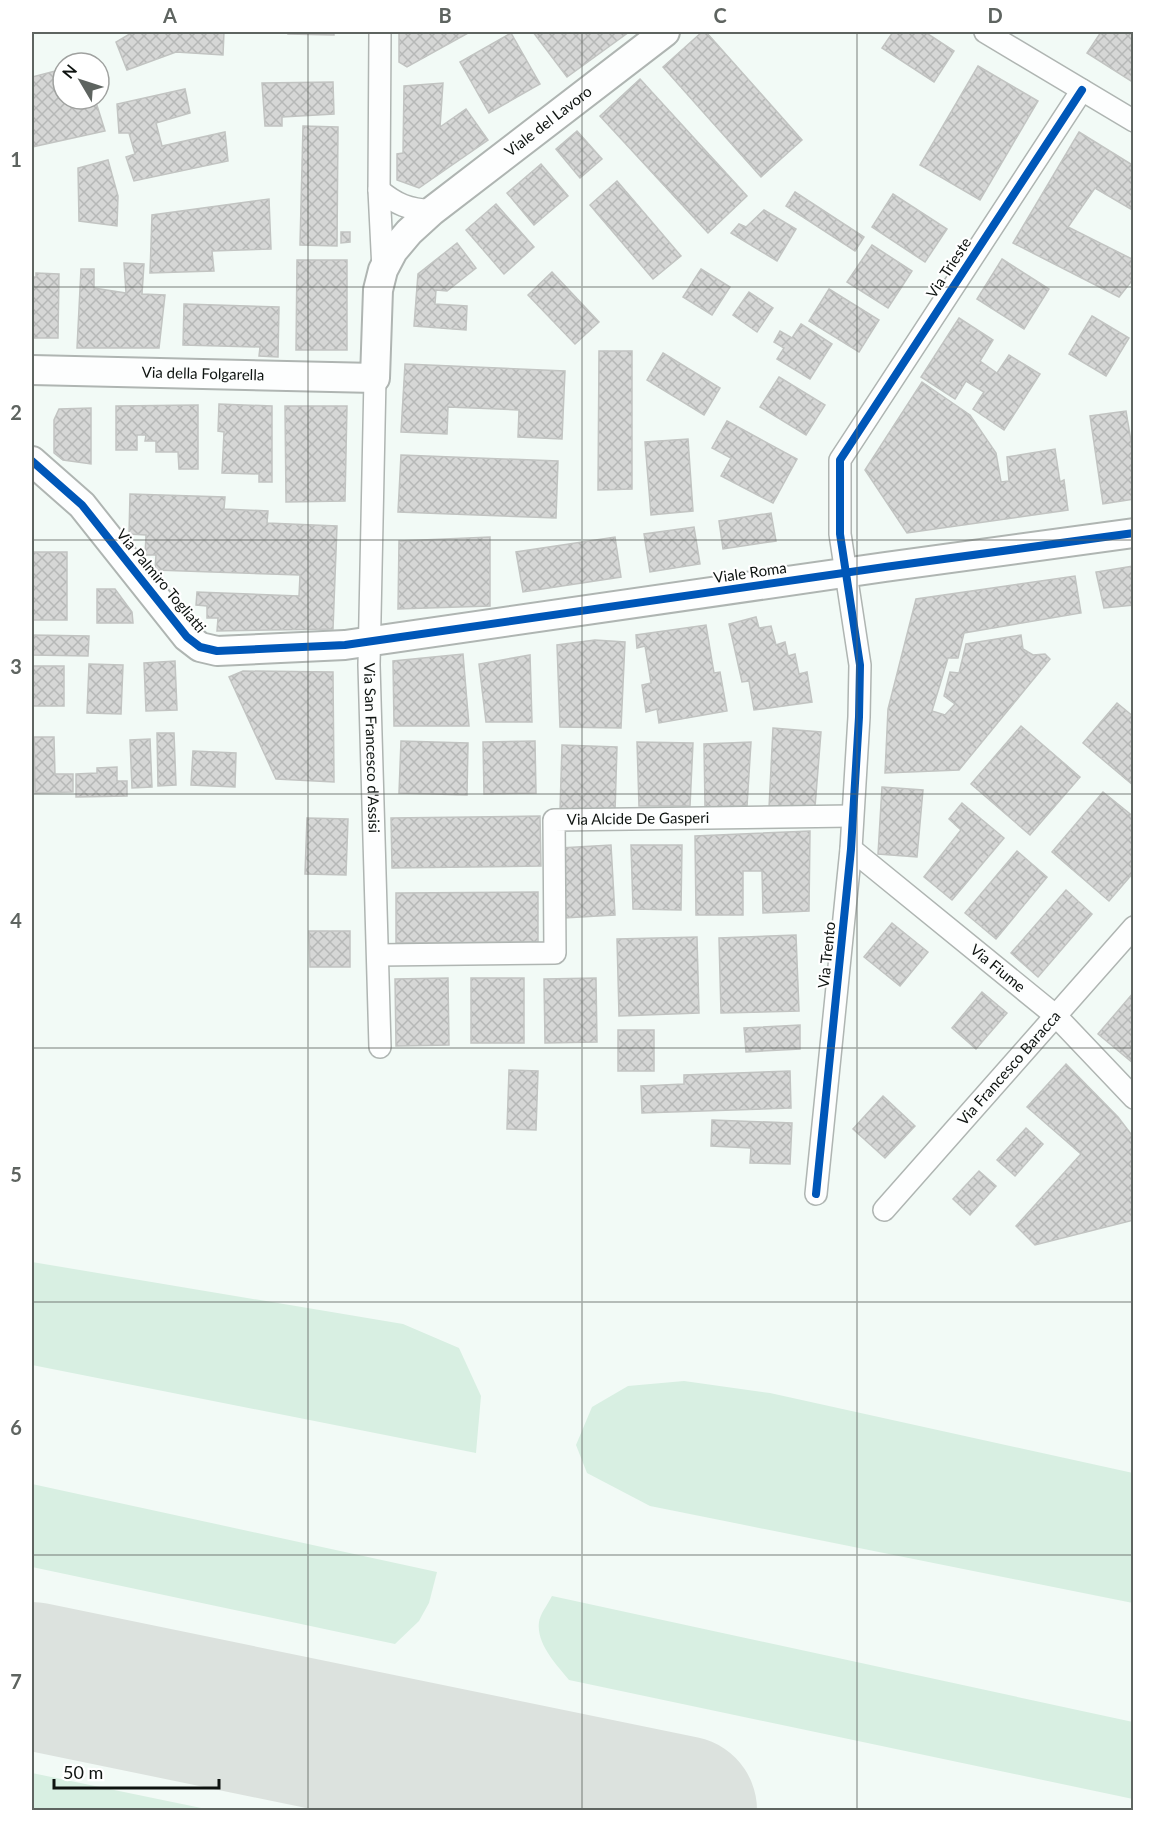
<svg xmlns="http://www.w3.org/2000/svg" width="1165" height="1842" viewBox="0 0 1165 1842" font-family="Lato,sans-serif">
	<defs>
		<pattern id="building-cross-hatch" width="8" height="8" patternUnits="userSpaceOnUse" patternTransform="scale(1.5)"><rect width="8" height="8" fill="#d6d7d6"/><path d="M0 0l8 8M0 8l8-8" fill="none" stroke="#b6b8b7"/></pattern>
	</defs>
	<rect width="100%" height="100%" fill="#f2faf6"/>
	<!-- grass -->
	<g fill="#d8efe2">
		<polygon points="32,1262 403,1324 459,1348 481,1396 476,1453 32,1365"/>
		<polygon points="684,1381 770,1393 1133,1473 1133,1603 650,1506 587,1473 576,1445 592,1407 628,1386"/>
		<polygon points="32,1484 437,1572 429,1603 419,1621 395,1644 32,1567"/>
		<path d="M 552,1596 L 1133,1722 L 1133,1799 L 569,1680 C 557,1665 536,1644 539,1622 C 540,1614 548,1604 552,1596 Z"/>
		<polygon points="32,1773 211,1810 32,1810"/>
	</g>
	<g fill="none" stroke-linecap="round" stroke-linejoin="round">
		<!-- runway -->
		<polyline stroke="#dce2de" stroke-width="148" points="32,1676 683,1810"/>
	</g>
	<!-- building -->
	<g fill="url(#building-cross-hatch)" stroke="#c2c4c2" stroke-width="1.5">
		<polygon points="133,32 224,32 223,55 176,52 127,70 116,42"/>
		<polygon points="288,32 334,32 334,35 288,34"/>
		<polygon points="399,32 470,32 407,67 399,62"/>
		<polygon points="533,32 629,32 567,77"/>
		<polygon points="702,32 706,32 802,140 761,177 663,67"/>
		<polygon points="893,32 925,32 954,51 934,82 882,48"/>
		<polygon points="1101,32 1134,33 1134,83 1087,53"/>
		<polygon points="511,33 540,84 489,113 460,62"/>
		<polygon points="978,66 1038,101 980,200 920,165"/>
		<polygon points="63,69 63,99 95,99 105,131 32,147 32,77"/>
		<polygon points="640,79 747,196 708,233 600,116"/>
		<polygon points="333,82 334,114 282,117 282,126 265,126 262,83"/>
		<polygon points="443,83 440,127 466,109 488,140 419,188 397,180 397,154 403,153 404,86"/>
		<polygon points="185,89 190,113 156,123 162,146 225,132 228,161 134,181 126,157 135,154 129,133 119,133 117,104"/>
		<polygon points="303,126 338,127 337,246 300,245"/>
		<polygon points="577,131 602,159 580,178 556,149"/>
		<polygon points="1079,132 1134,166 1134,211 1095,188 1068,227 1134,260 1134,278 1119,297 1013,243"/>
		<polygon points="108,160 118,196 117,226 79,221 78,168"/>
		<polygon points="541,164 568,196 534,225 507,193"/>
		<polygon points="617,181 681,256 653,279 590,205"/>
		<polygon points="795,192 864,237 855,251 786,206"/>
		<polygon points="893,194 947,229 925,262 872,227"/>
		<polygon points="269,199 271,249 212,251 214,271 150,273 152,215"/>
		<polygon points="496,204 534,247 504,274 466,230"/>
		<polygon points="764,210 796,229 777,261 731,233 739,224 746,227"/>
		<polygon points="341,232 350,232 350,242 341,243"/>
		<polygon points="457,243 476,268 447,291 436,290 435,304 467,306 466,330 414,326 418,274"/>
		<polygon points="872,245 912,271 888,308 847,282"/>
		<polygon points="1002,259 1049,289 1024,329 977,299"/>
		<polygon points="297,260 347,260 347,350 296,350"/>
		<polygon points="124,263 144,264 142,294 165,295 159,348 77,348 81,269 94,269 94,288 126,293"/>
		<polygon points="701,269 730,287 712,315 683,297"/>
		<polygon points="552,272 599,322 575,344 528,295"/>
		<polygon points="36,273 59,274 58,338 32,338 32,277 36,277"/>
		<polygon points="829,289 879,320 859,352 809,321"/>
		<polygon points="749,292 773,308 757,332 733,315"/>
		<polygon points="184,304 279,307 278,357 259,356 260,347 183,345"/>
		<polygon points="1092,316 1129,338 1106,376 1069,354"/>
		<polygon points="959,318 993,340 980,361 997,373 1009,355 1040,374 1004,430 973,409 984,392 966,381 955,399 921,377"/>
		<polygon points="801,324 832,344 810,379 777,359 784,348 774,342 780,331 792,338"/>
		<polygon points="599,351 632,351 632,489 598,490"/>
		<polygon points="663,353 720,388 704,415 647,380"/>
		<polygon points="405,364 565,371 562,439 518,437 519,410 448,407 447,434 401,432"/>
		<polygon points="779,377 825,405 806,435 760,407"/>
		<polygon points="922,382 970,415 996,453 1001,482 1009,481 1007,457 1055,449 1060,482 1064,480 1068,510 907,533 865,470"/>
		<polygon points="219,404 272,406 272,482 259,482 259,474 222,473 224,432 218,431"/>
		<polygon points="198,405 198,469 179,469 178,452 156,452 156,441 145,441 146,435 137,435 137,450 116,450 116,406"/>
		<polygon points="285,406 347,406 345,501 286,502"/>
		<polygon points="91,408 91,464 63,460 54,453 54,420 59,409"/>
		<polygon points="1126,411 1134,459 1134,499 1103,504 1090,416"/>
		<polygon points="727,421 797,459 773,503 721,476 731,458 712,448"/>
		<polygon points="688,439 693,511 651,515 645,442"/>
		<polygon points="401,455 558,461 556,518 398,512"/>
		<polygon points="130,494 225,497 224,509 268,511 267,523 337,526 333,629 217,631 218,618 207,618 207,606 196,605 197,592 299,596 300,575 155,570 156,555 145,555 146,535 129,534"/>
		<polygon points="771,513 776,541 723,549 719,521"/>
		<polygon points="694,527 700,564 650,572 644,534"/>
		<polygon points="490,537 490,606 398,609 399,541"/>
		<polygon points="615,537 621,577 523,592 516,552"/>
		<rect x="32" y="552" width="35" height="68"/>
		<polygon points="1134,566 1134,605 1104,608 1096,572"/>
		<polygon points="1075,576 1081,613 964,633 958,658 948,658 932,711 945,715 955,704 944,696 950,672 959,673 966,644 1021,635 1023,649 1033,655 1045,654 1050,659 959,770 885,773 888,709 916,599"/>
		<polygon points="97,589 115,589 132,612 133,623 97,623"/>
		<polygon points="756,617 759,628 771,626 776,645 785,642 788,656 795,654 799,674 807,672 812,702 754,710 749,681 742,682 729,624"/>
		<polygon points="706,625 714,673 720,672 727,711 659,723 657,709 646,712 642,685 651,683 645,646 637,648 636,635"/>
		<polygon points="32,635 89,636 88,656 32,655"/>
		<polygon points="595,640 625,642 621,728 560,727 557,645"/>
		<polygon points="463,654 469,726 394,726 393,661"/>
		<polygon points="530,655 532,722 486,722 479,664"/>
		<polygon points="175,661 177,710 146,711 144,663"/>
		<polygon points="89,664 123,665 121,714 87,713"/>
		<rect x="32" y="666" width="32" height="40"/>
		<polygon points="243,671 333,672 334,782 276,779 229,677"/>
		<polygon points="1117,703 1134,717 1134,786 1083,743"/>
		<polygon points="1021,726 1080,777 1030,835 971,784"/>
		<polygon points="773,728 821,732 815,807 769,808"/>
		<polygon points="157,733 174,733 176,785 158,786"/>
		<polygon points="34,737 54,737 55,774 73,774 73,792 35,793"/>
		<polygon points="150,739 152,787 132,788 130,740"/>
		<polygon points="401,741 468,743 467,795 399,793"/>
		<polygon points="535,741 536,793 484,794 483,742"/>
		<polygon points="637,742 693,743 690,806 639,806"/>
		<polygon points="751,742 747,806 705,807 704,744"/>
		<polygon points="562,745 617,747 615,812 560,810"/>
		<polygon points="193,751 236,753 235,787 191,785"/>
		<polygon points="117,767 117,781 127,781 127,796 76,797 76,774 97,773 97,768"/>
		<polygon points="882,787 923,790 917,857 878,854"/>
		<polygon points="1103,792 1134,817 1134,872 1109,901 1052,852"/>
		<polygon points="962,803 1004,838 952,900 924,877 961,830 949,819"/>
		<polygon points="540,816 541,866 392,868 391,818"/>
		<polygon points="307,818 348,819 346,875 305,874"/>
		<polygon points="810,831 809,911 763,913 762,871 743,871 743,915 696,915 695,836"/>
		<polygon points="611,845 615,915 564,918 560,848"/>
		<polygon points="631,845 682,845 681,910 633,909"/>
		<polygon points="1017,851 1047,877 996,939 965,913"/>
		<polygon points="1066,890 1092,914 1038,977 1011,953"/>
		<polygon points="538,892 538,942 396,943 396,893"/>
		<polygon points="892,923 928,952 900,986 864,957"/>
		<polygon points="309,931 350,931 350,967 310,967"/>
		<polygon points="796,935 799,1011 721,1013 719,938"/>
		<polygon points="697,937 699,1013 619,1016 617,939"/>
		<polygon points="448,978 449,1045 396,1046 395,979"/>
		<rect x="471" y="978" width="53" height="65"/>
		<polygon points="596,978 597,1042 545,1043 544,979"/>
		<polygon points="982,992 1007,1013 976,1049 952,1028"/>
		<polygon points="1134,992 1134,1064 1098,1034"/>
		<polygon points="800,1025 800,1049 746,1052 744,1028"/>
		<rect x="618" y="1030" width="36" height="41"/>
		<polygon points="1066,1064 1118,1117 1134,1138 1134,1220 1035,1245 1016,1226 1081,1154 1027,1107"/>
		<polygon points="509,1070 538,1071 536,1130 507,1129"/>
		<polygon points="790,1071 791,1108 642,1113 641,1086 684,1084 684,1075"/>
		<polygon points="883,1096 915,1126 885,1158 853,1129"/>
		<polygon points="712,1120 792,1123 790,1164 750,1163 751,1148 711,1146"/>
		<polygon points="1026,1128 1043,1144 1015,1176 997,1160"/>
		<polygon points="979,1171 996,1186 970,1215 953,1199"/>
	</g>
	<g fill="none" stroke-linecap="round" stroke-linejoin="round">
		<defs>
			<g id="street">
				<polyline points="380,32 379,190 383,270"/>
				<polyline points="985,32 1134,121"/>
				<path d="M 379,190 C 397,205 408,209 432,211"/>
				<path id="s1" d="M 375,378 L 369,665 L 380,1047"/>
				<path id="s2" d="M 851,849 L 1056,1016 L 1134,1098"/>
				<path id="s3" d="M 378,955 L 555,953 L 554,820 L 852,816"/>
				<polyline points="816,1194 851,849 859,717 860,665 840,534 840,460 1082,90"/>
				<path id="s4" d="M 884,1210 L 1134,927"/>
			</g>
			<g id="secondary">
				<path id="s5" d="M 32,370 L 375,378 L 378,290 L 383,270 L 393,251 L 409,232 L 432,211 L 665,32"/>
				<polyline points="32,461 82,505 187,637 200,647 217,651 345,645 885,567 1134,533"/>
			</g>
		</defs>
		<!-- street casing -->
		<use href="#street" stroke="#afb5b2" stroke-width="24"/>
		<!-- secondary casing -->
		<use href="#secondary" stroke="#afb5b2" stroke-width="32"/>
		<!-- street -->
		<use href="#street" stroke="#fdfefe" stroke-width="21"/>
		<!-- secondary -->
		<use href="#secondary" stroke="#fdfefe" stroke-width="28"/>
		<defs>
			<g id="cycleway">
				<polyline points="32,461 82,505 187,637 200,647 217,651 345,645 885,567 1134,533"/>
				<polyline points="816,1194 851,849 859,717 860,665 840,534 840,460 1082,90"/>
			</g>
		</defs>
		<!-- cycleway casing -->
		<use href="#cycleway" stroke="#fff" stroke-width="11"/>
		<!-- cycleway -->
		<use href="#cycleway" stroke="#0057b8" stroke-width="8"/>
	</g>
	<!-- grid -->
	<path fill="none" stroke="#5e6460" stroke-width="1.5" stroke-opacity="0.55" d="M 308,32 L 308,1810M 582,32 L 582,1810M 857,32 L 857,1810M 32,287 L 1134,287M 32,540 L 1134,540M 32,794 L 1134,794M 32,1048 L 1134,1048M 32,1302 L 1134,1302M 32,1555 L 1134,1555"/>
	<g text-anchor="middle" stroke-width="4.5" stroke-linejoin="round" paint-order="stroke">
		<!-- street labels -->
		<g font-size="15" fill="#0e1310" stroke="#fff">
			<text dy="5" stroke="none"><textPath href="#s5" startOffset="676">Viale del Lavoro</textPath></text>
			<text transform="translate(949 268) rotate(-57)" y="5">Via Trieste</text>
			<text dy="5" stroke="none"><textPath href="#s5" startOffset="171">Via della Folgarella</textPath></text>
			<text transform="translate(750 573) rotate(-8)" y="5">Viale Roma</text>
			<text transform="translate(161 581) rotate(50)" y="5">Via Palmiro Togliatti</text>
			<text dy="5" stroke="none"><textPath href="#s1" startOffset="370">Via San Francesco d'Assisi</textPath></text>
			<text dy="5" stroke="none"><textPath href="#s3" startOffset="394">Via Alcide De Gasperi</textPath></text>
			<text transform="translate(827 955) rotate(-84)" y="5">Via Trento</text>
			<text dy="5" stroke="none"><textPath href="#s2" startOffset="189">Via Fiume</textPath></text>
			<text dy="5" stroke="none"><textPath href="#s4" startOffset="189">Via Francesco Baracca</textPath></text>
		</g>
	</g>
	<!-- border -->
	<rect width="1165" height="1842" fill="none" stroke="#ffffff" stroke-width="66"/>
	<!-- north arrow -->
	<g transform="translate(81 81) rotate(309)"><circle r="28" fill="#ffffff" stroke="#9fa19f" stroke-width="1.5"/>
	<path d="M0-4.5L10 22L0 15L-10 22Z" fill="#5e6460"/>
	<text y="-9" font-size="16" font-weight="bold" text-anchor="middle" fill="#0e1310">N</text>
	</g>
	<!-- scale -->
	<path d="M54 1779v9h165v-9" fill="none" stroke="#0e1310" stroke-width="3"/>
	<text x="63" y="1779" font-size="18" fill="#0e1310" stroke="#ffffff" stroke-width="4.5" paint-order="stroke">50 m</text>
	<rect x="33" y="33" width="1099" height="1776" fill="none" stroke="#5e6460" stroke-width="2"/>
	<g font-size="20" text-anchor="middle" font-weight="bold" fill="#5e6460">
		<text x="170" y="23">A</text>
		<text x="445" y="23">B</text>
		<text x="720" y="23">C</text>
		<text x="995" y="23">D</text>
		<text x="16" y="167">1</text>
		<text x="16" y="420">2</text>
		<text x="16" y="674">3</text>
		<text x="16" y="928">4</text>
		<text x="16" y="1182">5</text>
		<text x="16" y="1435">6</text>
		<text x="16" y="1689">7</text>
	</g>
</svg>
